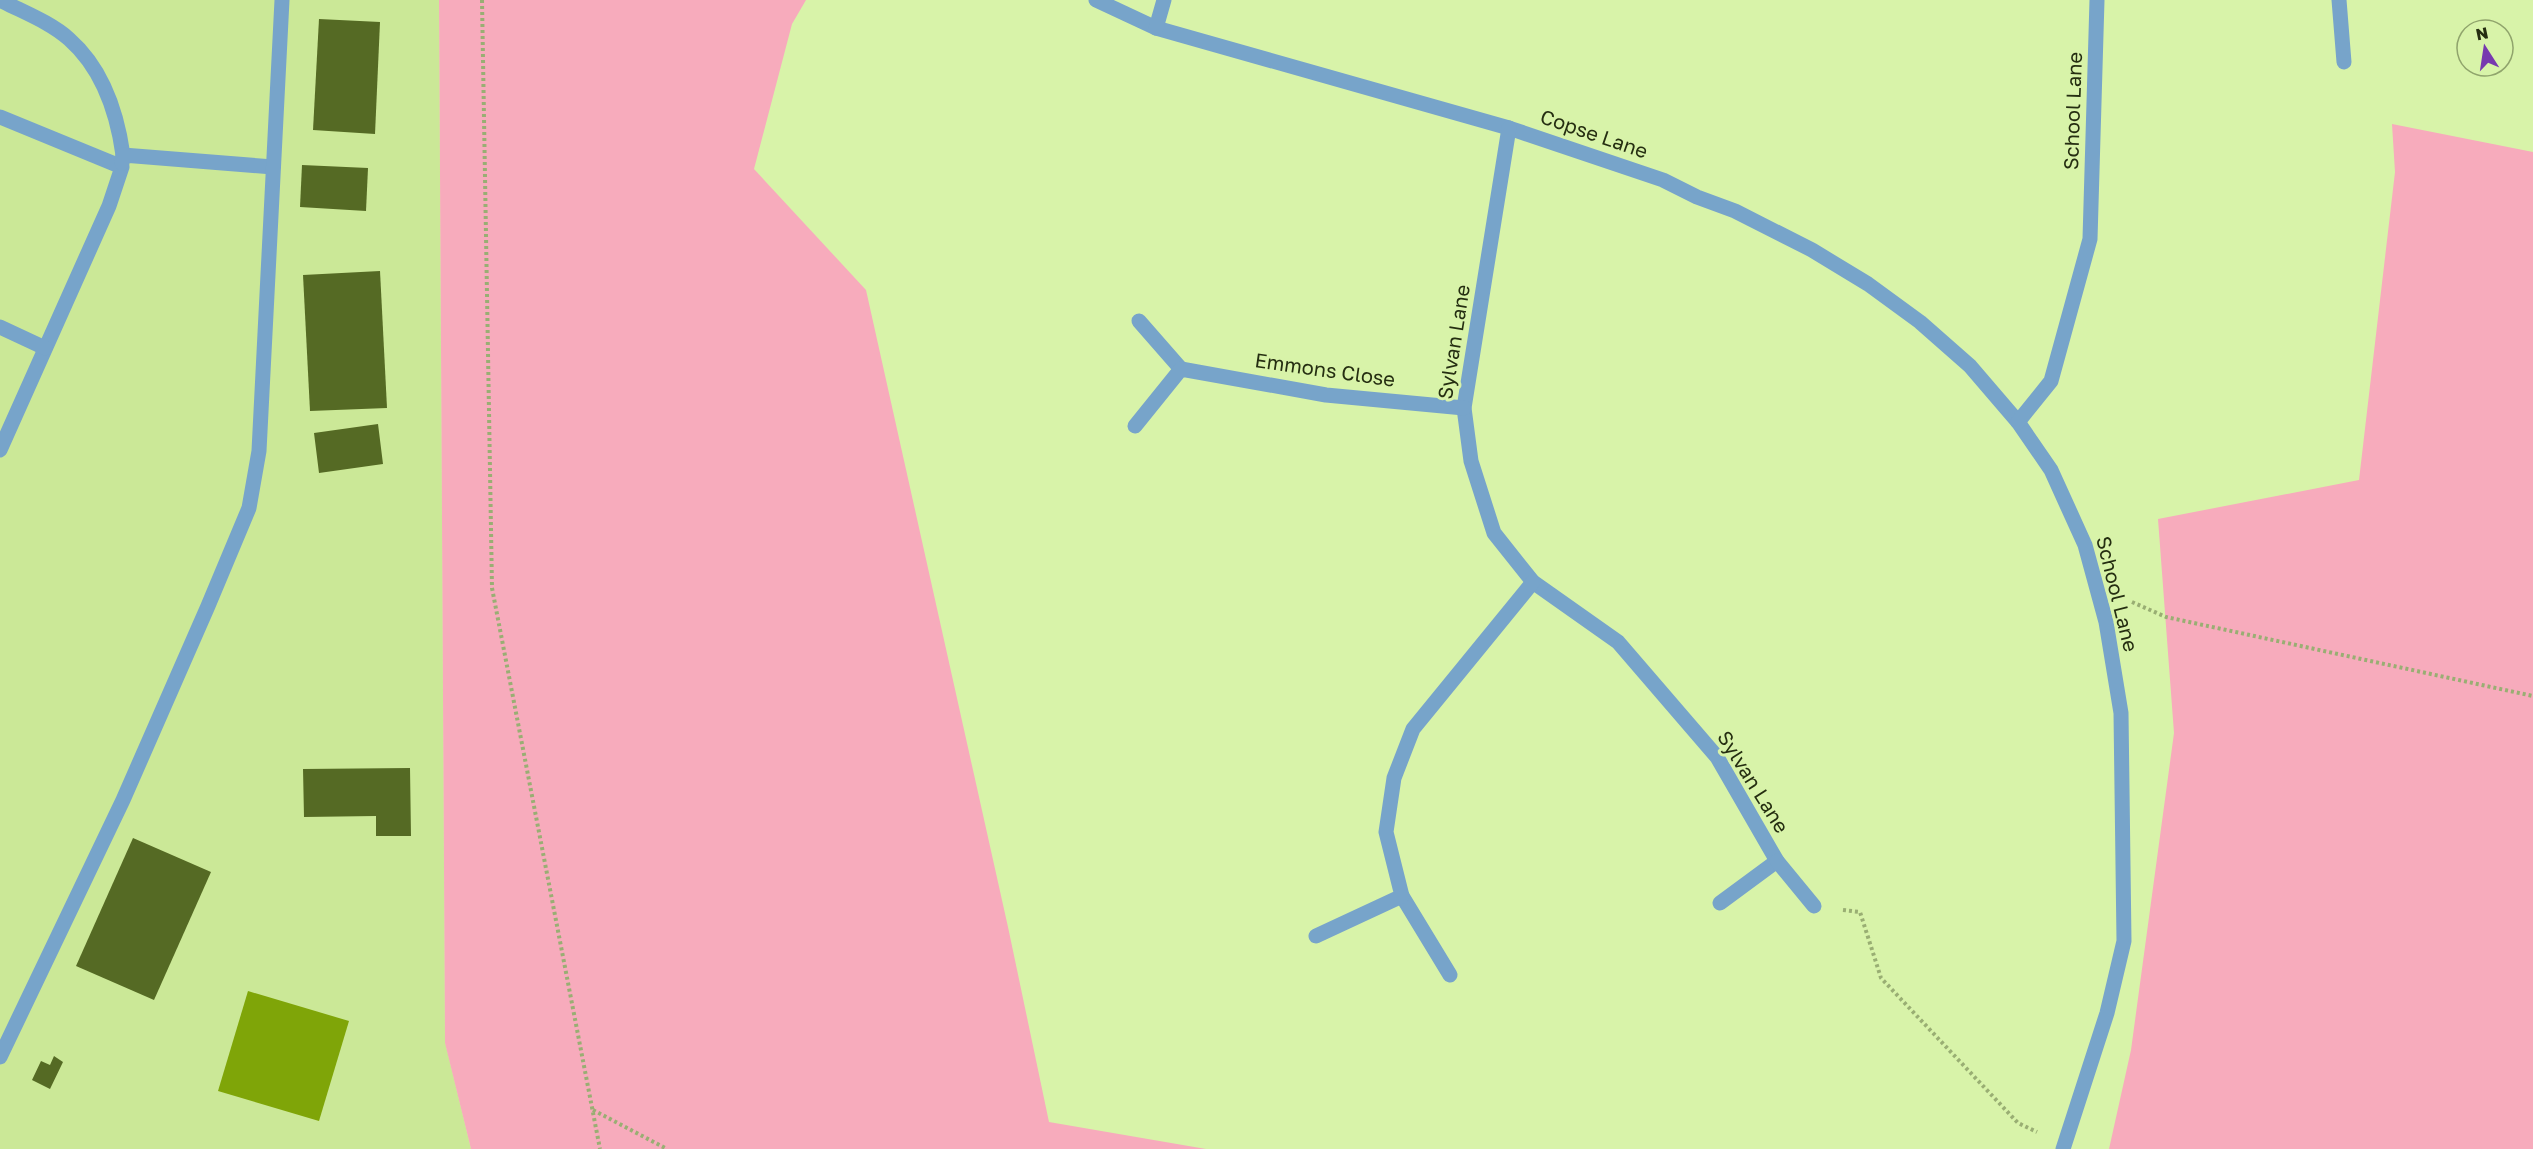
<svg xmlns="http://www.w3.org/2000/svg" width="2533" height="1149" viewBox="0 0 2533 1149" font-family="'Golos Text',sans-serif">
	<rect width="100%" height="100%" fill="#d8f3a9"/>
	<!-- built -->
	<polygon fill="#cbe897" points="0,0 439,0 445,1042 471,1149 0,1149"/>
	<!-- green -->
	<g fill="#f7abbc">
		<polygon points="439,0 806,0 792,24 754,169 866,290 1008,927 1049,1122 1206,1149 471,1149 445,1043"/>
		<polygon points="2392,124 2533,152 2533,1149 2109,1149 2131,1050 2174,733 2158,519 2359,480 2395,172"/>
	</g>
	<!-- water -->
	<polygon fill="#7fa508" points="248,991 349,1021 319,1121 218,1091"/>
	<!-- building -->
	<g fill="#556a24">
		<polygon points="319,19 380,22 375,134 313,130"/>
		<polygon points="302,165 368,168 366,211 300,207"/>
		<polygon points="380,271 387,408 310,411 303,275"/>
		<polygon points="378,424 383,464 319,473 314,433"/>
		<polygon points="410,768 411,836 376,836 376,816 304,817 303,769"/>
		<polygon points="133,838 211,872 154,1000 76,966"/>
		<polygon points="54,1056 63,1062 50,1089 32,1080 41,1061 50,1065"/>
	</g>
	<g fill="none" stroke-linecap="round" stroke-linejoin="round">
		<!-- path -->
		<g stroke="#99ae73" stroke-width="4" stroke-dasharray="3 3" stroke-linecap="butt">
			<polyline points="482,0 492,588 600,1149"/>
			<polyline points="2132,602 2166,617 2533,696"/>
			<polyline points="1843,910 1860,912 1881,978 2018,1123 2037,1132"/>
			<polyline points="593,1110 667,1149"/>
		</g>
		<!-- lane -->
		<g stroke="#77a4ca" stroke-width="15">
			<path d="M 0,0 C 23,12 50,22 69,39 C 102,68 117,112 123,155"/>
			<polyline points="0,117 122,167 109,206 0,450"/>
			<polyline points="122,163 123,155 273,167"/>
			<polyline points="0,327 45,348"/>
			<polyline points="0,1057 123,800 208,606 249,508 259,451 282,0"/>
		</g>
		<!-- street -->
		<g stroke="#77a4ca" stroke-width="15">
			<polyline points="1096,0 1156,28 1509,128 1663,180 1697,197 1735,211 1812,250 1868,284 1920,322 1970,366 2018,422 2051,470 2085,545 2106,622 2121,713 2124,941 2107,1013 2063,1149"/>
			<polyline points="2339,0 2344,62"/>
			<polyline points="1156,28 1164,0"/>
			<polyline points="1509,128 1464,408 1471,461 1494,533 1533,582 1618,642 1717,757 1777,861 1720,903"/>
			<polyline points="1139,321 1181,369"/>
			<polyline points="2018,422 2051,381 2090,239 2097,0"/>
			<polyline points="1135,426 1181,369 1326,395 1464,408"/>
			<polyline points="1777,861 1814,906"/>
			<polyline points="1402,896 1450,975"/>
			<polyline points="1316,936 1402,896 1386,832 1394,778 1413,729 1533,582"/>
		</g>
	</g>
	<g text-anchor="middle" stroke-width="6" stroke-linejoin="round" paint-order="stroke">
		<!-- street labels -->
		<g font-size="20" fill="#252e11" stroke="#d8f3a9">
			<text transform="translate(2073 111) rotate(-88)" y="7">School Lane</text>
			<text transform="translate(1594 134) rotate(19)" y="7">Copse Lane</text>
			<text transform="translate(1454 342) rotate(-81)" y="7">Sylvan Lane</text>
			<text transform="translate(1325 370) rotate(8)" y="7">Emmons Close</text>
			<text transform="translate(2117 594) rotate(76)" y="7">School Lane</text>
			<text transform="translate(1753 782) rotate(58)" y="7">Sylvan Lane</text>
		</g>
	</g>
	<!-- north arrow -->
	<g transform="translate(2485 48) rotate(348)"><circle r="28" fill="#d8f3a9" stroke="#90a46c" stroke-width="1.5"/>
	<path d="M0-4.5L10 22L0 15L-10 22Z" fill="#7739af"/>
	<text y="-9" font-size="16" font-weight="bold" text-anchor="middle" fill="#252e11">N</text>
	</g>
</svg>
